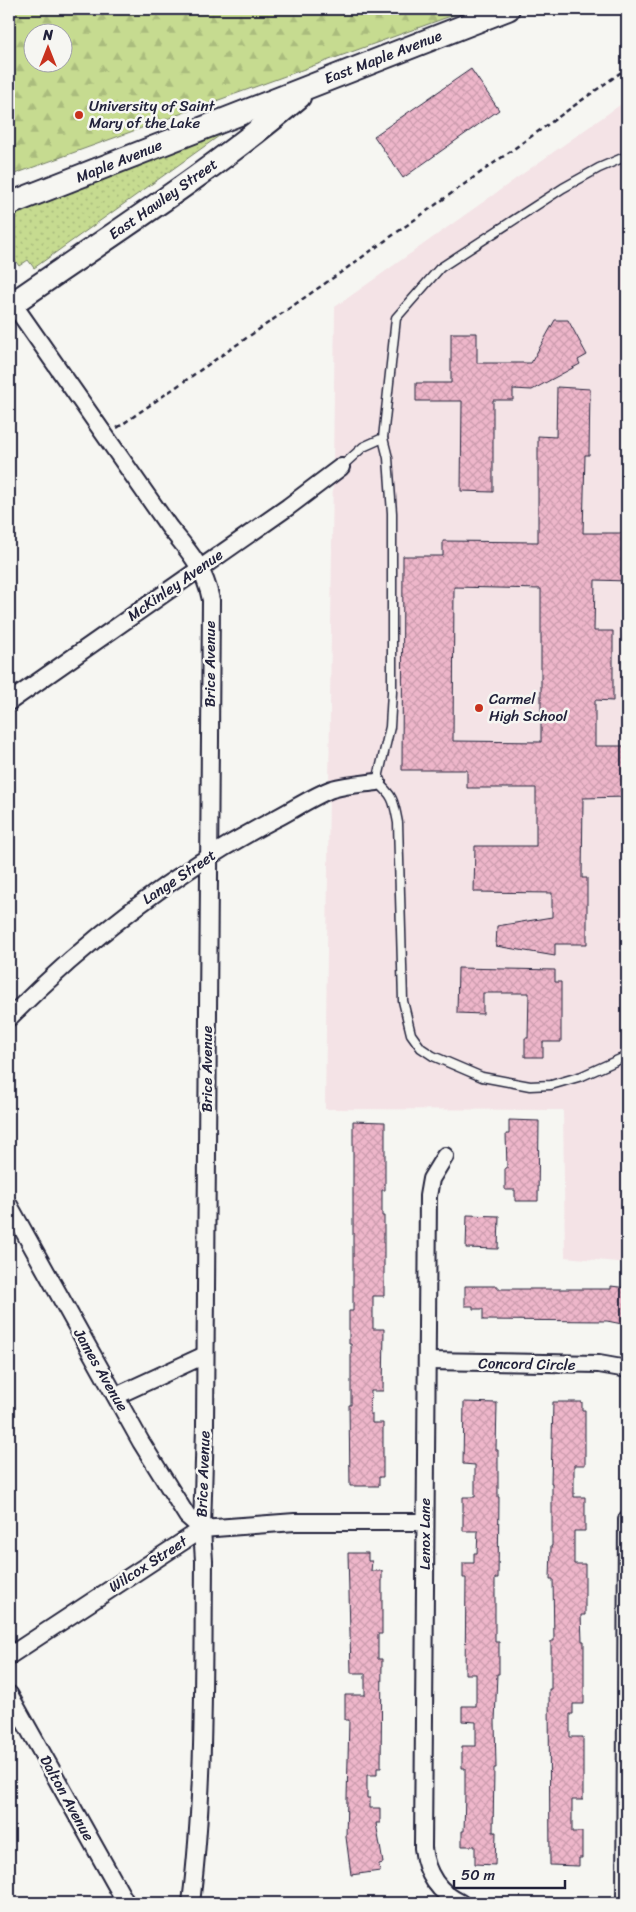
<svg xmlns="http://www.w3.org/2000/svg" width="636" height="1912" viewBox="0 0 636 1912" font-family="Sriracha,sans-serif">
	<defs>
		<pattern id="forest-firs" width="22" height="20" patternUnits="userSpaceOnUse" patternTransform="scale(1.25)"><rect width="22" height="20" fill="#c6db90"/><path d="M5 1l3.5 6h-7zM16 11l3.5 6h-7z" fill="#aabc7d"/></pattern>
		<pattern id="park-dots" width="8" height="8" patternUnits="userSpaceOnUse" patternTransform="scale(1.25)"><rect width="8" height="8" fill="#c6db90"/><path d="M2 2h.1M6 6h.1" fill="none" stroke="#aabc7d" stroke-width="1.8" stroke-linecap="round"/></pattern>
		<pattern id="building-cross-hatch" width="8" height="8" patternUnits="userSpaceOnUse" patternTransform="scale(1.25)"><rect width="8" height="8" fill="#eeb6ca"/><path d="M0 0l8 8M0 8l8-8" fill="none" stroke="#cc9cae"/></pattern>
	</defs>
	<rect width="100%" height="100%" fill="#f6f6f2"/>
	<filter id="ink" filterUnits="userSpaceOnUse"><feTurbulence type="fractalNoise" baseFrequency=".02" numOctaves="2"/><feDisplacementMap in="SourceGraphic" scale="10" xChannelSelector="R" yChannelSelector="G"/><feConvolveMatrix kernelMatrix="1 2 1 2 8 2 1 2 1" color-interpolation-filters="sRGB"/></filter>
	<g filter="url(#ink)">
		<!-- built -->
		<polygon fill="#f4e3e6" points="627,100 627,1263 565,1257 563,1110 325,1109 335,307"/>
		<!-- forest -->
		<path fill="url(#forest-firs)" stroke="#747e66" fill-rule="evenodd" d="M 9,9 L 470,9 L 9,176 ZM 32,32 L 62,32 L 62,62 L 32,62 Z"/>
		<!-- park -->
		<polygon fill="url(#park-dots)" stroke="#747e66" points="233,126 34,268 28,260 19,266 9,252 9,214"/>
		<!-- building -->
		<g fill="url(#building-cross-hatch)" stroke="#22223b" fill-rule="evenodd">
			<polygon points="471,69 499,110 403,178 374,136"/>
			<polygon points="555,320 568,320 587,355 578,360 580,364 532,390 513,389 513,400 493,400 493,492 461,491 462,401 416,401 416,383 451,383 451,333 477,333 477,363 531,363"/>
			<path d="M 557,387 L 590,389 L 589,455 L 585,455 L 583,533 L 627,533 L 627,581 L 595,580 L 594,631 L 613,631 L 613,701 L 595,700 L 595,746 L 627,746 L 627,797 L 583,798 L 582,878 L 587,878 L 587,944 L 555,944 L 555,956 L 496,946 L 497,926 L 552,917 L 552,893 L 474,892 L 475,846 L 536,846 L 536,788 L 467,788 L 467,770 L 402,770 L 403,556 L 443,556 L 443,541 L 538,542 L 538,436 L 556,437 ZM 454,587 L 541,589 L 541,742 L 453,741 Z"/>
			<polygon points="458,968 555,970 555,982 561,982 561,1042 543,1042 543,1057 525,1057 525,1038 528,1038 529,993 483,993 483,1014 457,1013"/>
			<polygon points="509,1120 539,1121 538,1201 515,1201 515,1190 505,1190 505,1168 507,1168 506,1134 509,1134"/>
			<polygon points="353,1121 385,1122 385,1190 382,1190 382,1216 384,1216 384,1296 373,1296 373,1329 384,1329 383,1391 371,1391 370,1414 372,1414 372,1423 383,1423 383,1477 379,1477 379,1486 350,1486 349,1405 351,1405 351,1344 349,1344 349,1311 353,1311"/>
			<polygon points="467,1215 499,1216 498,1249 466,1248"/>
			<polygon points="465,1286 498,1286 498,1289 611,1289 611,1286 627,1288 627,1325 607,1321 483,1320 483,1309 473,1309 473,1306 465,1306"/>
			<polygon points="464,1402 497,1403 496,1450 498,1450 498,1497 499,1497 498,1578 495,1578 495,1642 499,1642 499,1674 497,1674 495,1721 496,1768 494,1768 493,1832 496,1832 495,1865 475,1864 475,1846 462,1846 462,1831 464,1831 465,1794 465,1768 462,1768 462,1746 476,1746 476,1722 462,1721 462,1706 476,1706 476,1674 465,1674 466,1578 463,1578 463,1563 474,1563 474,1553 477,1553 478,1531 463,1531 463,1497 475,1497 475,1465 463,1464"/>
			<polygon points="553,1402 582,1402 582,1410 585,1410 585,1465 574,1465 574,1497 585,1497 585,1531 574,1531 574,1564 585,1564 585,1615 581,1615 582,1641 584,1641 584,1704 573,1704 573,1714 570,1714 570,1737 583,1737 583,1800 572,1800 572,1832 582,1832 582,1858 579,1858 579,1866 550,1865 549,1689 551,1689 551,1641 554,1641 553,1579 550,1579 551,1546 552,1546 552,1483 551,1483"/>
			<polygon points="348,1553 368,1553 368,1561 372,1561 371,1571 382,1571 382,1634 378,1634 378,1659 382,1659 381,1768 377,1768 377,1775 367,1775 367,1798 370,1798 370,1808 380,1808 380,1823 376,1823 383,1863 379,1864 380,1871 351,1875 346,1837 349,1720 345,1720 345,1695 365,1695 365,1673 351,1673"/>
		</g>
		<g fill="none" stroke-linecap="round" stroke-linejoin="round">
			<defs>
				<g id="lane">
					<path d="M 383,438 L 388,458 L 392,513 L 392,692 L 390,727 L 377,782 C 394,796 394,802 398,823 L 403,1001 L 411,1034 L 421,1048 L 433,1056 L 482,1077 L 530,1086 L 551,1085 L 582,1076 L 627,1056"/>
					<polyline points="341,467 363,447 383,438 396,318 440,268 563,188 599,168 627,156"/>
				</g>
				<g id="street">
					<path d="M 9,298 L 169,527 C 189,551 205,569 211,600 L 205,1426 L 202,1529 L 204,1561 C 203,1675 205,1790 191,1903"/>
					<polyline points="9,702 288,507 341,467"/>
					<path d="M 9,1018 C 88,939 175,871 275,819 C 291,811 315,795 332,789 C 346,785 362,784 377,782"/>
					<path d="M 445,1156 L 431,1179 L 428,1196 L 423,1848 C 426,1873 437,1892 461,1903"/>
					<polyline points="9,1205 141,1442 187,1516 202,1529"/>
					<polyline points="427,1361 599,1364 627,1369"/>
					<polyline points="116,1396 205,1355"/>
					<polyline points="9,1656 202,1529 295,1522 425,1522"/>
					<polyline points="9,1694 126,1903"/>
					<polyline points="625,1903 627,1519"/>
				</g>
				<g id="secondary">
					<polyline points="9,204 508,9"/>
					<path d="M 9,306 C 106,238 209,174 299,97"/>
				</g>
			</defs>
			<!-- lane casing -->
			<use href="#lane" stroke="#22223b" stroke-width="11"/>
			<!-- street casing -->
			<use href="#street" stroke="#22223b" stroke-width="20"/>
			<!-- secondary casing -->
			<use href="#secondary" stroke="#22223b" stroke-width="26"/>
			<!-- path -->
			<polyline stroke="#22223b" stroke-width="2.5" stroke-dasharray="5 4" stroke-linecap="butt" points="117,428 340,273 627,68"/>
			<!-- lane -->
			<use href="#lane" stroke="#f6f6f2" stroke-width="8"/>
			<!-- street -->
			<use href="#street" stroke="#f6f6f2" stroke-width="16"/>
			<!-- secondary -->
			<use href="#secondary" stroke="#f6f6f2" stroke-width="22"/>
		</g>
	</g>
	<!-- markers -->
	<g fill="#c8321e" stroke="#f6f6f2" stroke-width="2">
		<circle cx="79" cy="115" r="5"/>
		<circle cx="479" cy="708" r="5"/>
	</g>
	<g text-anchor="middle" stroke-width="5" stroke-linejoin="round" paint-order="stroke">
		<!-- street labels -->
		<g font-size="15" fill="#22223b" stroke="#f6f6f2">
			<text transform="translate(383 57) rotate(-21)" y="5">East Maple Avenue</text>
			<text transform="translate(119 161) rotate(-22)" y="5">Maple Avenue</text>
			<text transform="translate(163 199) rotate(-35)" y="5">East Hawley Street</text>
			<text transform="translate(175 585) rotate(-35)" y="5">McKinley Avenue</text>
			<text transform="translate(210 664) rotate(-90)" y="5">Brice Avenue</text>
			<text transform="translate(179 877) rotate(-34)" y="5">Lange Street</text>
			<text transform="translate(207 1069) rotate(-90)" y="5">Brice Avenue</text>
			<text transform="translate(527 1364) rotate(1)" y="5">Concord Circle</text>
			<text transform="translate(101 1370) rotate(60)" y="5">James Avenue</text>
			<text transform="translate(203 1474) rotate(-88)" y="5">Brice Avenue</text>
			<text transform="translate(425 1534) rotate(-90)" y="5">Lenox Lane</text>
			<text transform="translate(148 1564) rotate(-33)" y="5">Wilcox Street</text>
			<text transform="translate(67 1798) rotate(61)" y="5">Dalton Avenue</text>
		</g>
		<!-- poi labels -->
		<g font-size="15" fill="#22223b" stroke="#f6f6f2" text-anchor="start">
			<text x="89" y="111">University of Saint<tspan x="89" dy="17">Mary of the Lake</tspan></text>
			<text x="489" y="704">Carmel<tspan x="489" dy="17">High School</tspan></text>
		</g>
	</g>
	<!-- margin -->
	<rect width="636" height="1912" fill="none" stroke="#f6f6f2" stroke-width="30"/>
	<rect x="15" y="15" width="606" height="1882" fill="none" stroke="#22223b" stroke-width="2" filter="url(#ink)"/>
	<!-- north arrow -->
	<g transform="translate(48 48)"><circle r="24" fill="#f6f6f2" stroke="#a1a1a9"/>
	<path d="M0-4L9 19L0 12L-9 19Z" fill="#c8321e"/>
	<text y="-8" font-size="14" font-weight="bold" text-anchor="middle" fill="#22223b">N</text>
	</g>
	<!-- scale -->
	<path d="M454 1880v8h111v-8" fill="none" stroke="#22223b" stroke-width="2.5"/>
	<text x="461" y="1880" font-size="15" fill="#22223b" stroke="#f6f6f2" stroke-width="4" paint-order="stroke">50 m</text>
</svg>
